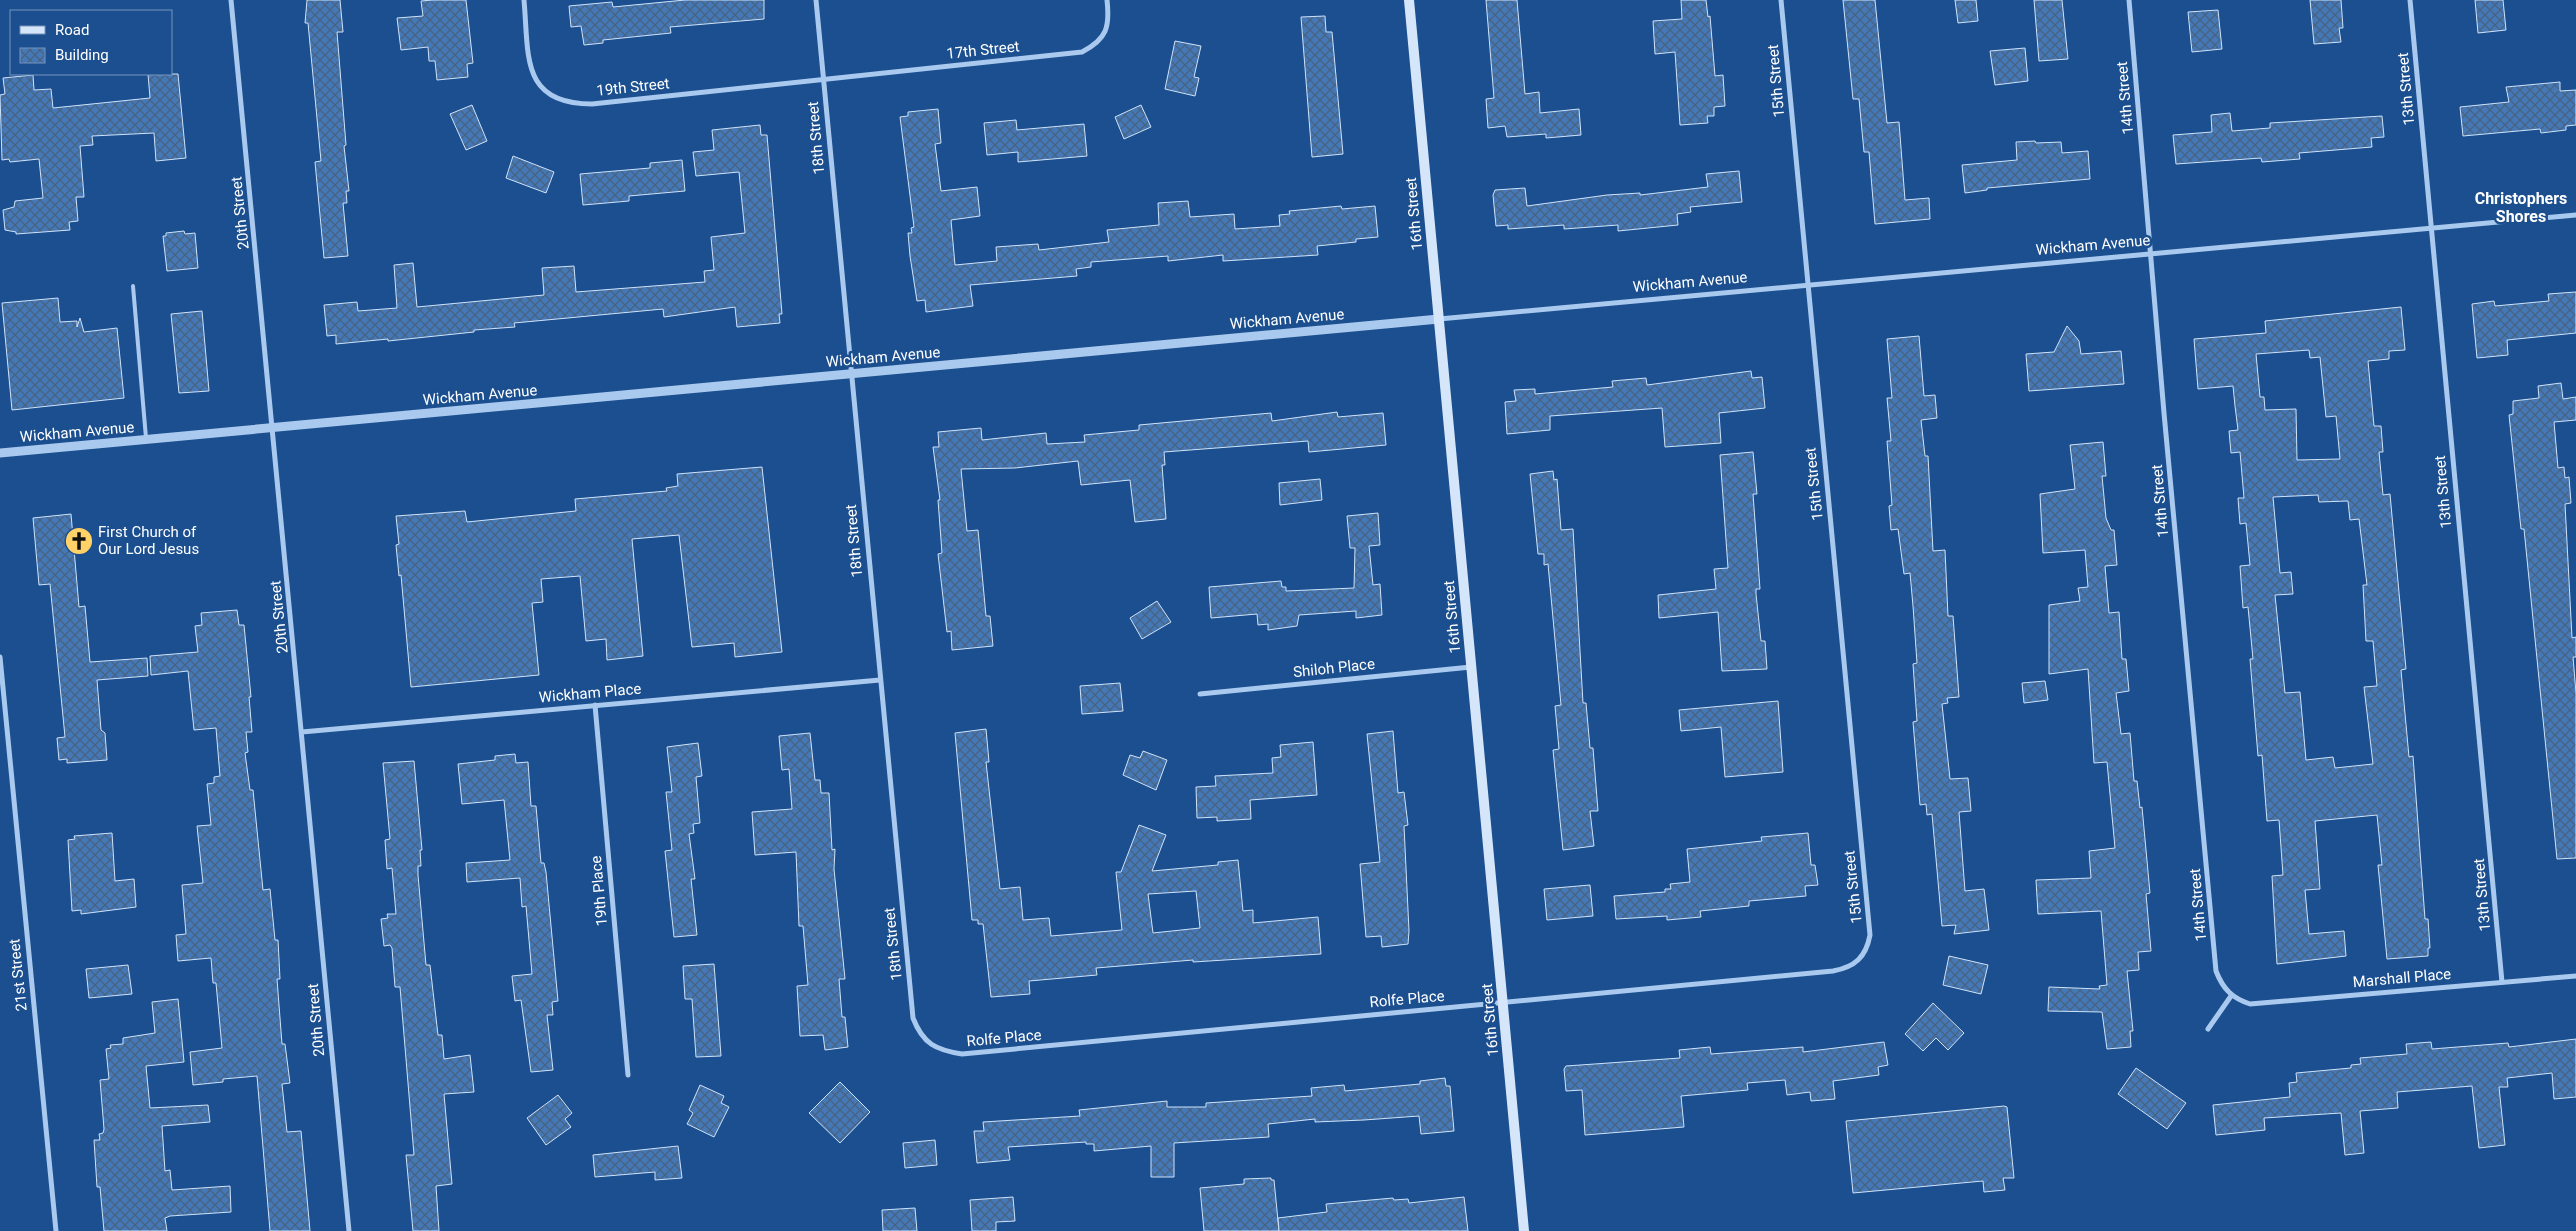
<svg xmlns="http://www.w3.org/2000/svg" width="2576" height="1231" viewBox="0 0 2576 1231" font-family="Roboto,sans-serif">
	<defs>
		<pattern id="building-cross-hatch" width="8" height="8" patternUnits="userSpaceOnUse" patternTransform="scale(1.25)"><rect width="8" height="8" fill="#4478b7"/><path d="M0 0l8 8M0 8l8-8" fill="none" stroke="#486282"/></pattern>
	</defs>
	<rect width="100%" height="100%" fill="#1b4f8f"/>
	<!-- building -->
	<g fill="url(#building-cross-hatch)" stroke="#cfe3fa" fill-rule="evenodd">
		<polygon points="307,0 340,0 343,32 337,32 346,145 344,146 349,191 346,191 347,203 343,203 348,256 324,258 315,162 321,161 308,23 305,23"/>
		<polygon points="433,0 466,0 473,63 467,64 468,77 437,80 435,61 429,61 428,47 401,50 397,18 423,16 421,1"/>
		<polygon points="685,0 764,0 764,19 670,27 671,33 603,40 603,43 584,45 581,26 571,27 569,6 612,2 613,7"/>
		<polygon points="1486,0 1517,0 1525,94 1539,92 1540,113 1579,109 1581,135 1546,138 1546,134 1507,137 1505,126 1488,128 1486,99 1494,98"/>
		<polygon points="1681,0 1706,0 1708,17 1710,16 1715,76 1723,75 1725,106 1714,107 1714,116 1707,116 1708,123 1680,125 1675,52 1655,54 1653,21 1682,19"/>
		<polygon points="1843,0 1875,0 1887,123 1899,122 1905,200 1929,198 1930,219 1875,224 1869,152 1864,152 1859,99 1853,99"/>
		<polygon points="1955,0 1976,0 1978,21 1958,23"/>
		<polygon points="2034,0 2062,0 2068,59 2039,61"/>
		<polygon points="2310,0 2341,0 2343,28 2339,28 2341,42 2314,44"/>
		<polygon points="2475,0 2503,0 2506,30 2478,33"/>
		<polygon points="2218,10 2222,49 2192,52 2188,12"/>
		<polygon points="1325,16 1326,32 1332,32 1343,154 1312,157 1301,17"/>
		<polygon points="1175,41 1201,46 1194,77 1199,78 1195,96 1165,89"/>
		<polygon points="2025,48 2028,81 1995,85 1990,51"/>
		<polygon points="148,74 178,74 186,158 156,161 154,133 92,136 93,145 80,146 84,197 76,197 78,221 69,222 70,230 16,234 16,232 5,230 3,210 14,207 15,201 43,198 39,159 10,162 9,159 2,160 0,95 5,94 3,78 33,75 34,90 51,89 53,108 150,98"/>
		<polygon points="2560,82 2560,91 2576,90 2576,125 2566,126 2566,130 2541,133 2540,129 2463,136 2460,107 2509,102 2506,87"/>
		<polygon points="472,105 487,141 466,150 450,114"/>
		<polygon points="1141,105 1151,127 1124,139 1115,117"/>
		<polygon points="938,109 941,143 935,144 941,191 977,187 980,216 951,220 955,265 997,261 996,247 1038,244 1039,250 1109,242 1107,230 1159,225 1158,203 1188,201 1190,217 1234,214 1235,229 1280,226 1279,215 1290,214 1289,211 1341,206 1342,209 1375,206 1378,237 1356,239 1356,242 1317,246 1318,255 1223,261 1223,255 1168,261 1168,256 1091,262 1091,267 1076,269 1077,276 970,285 973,306 926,312 925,300 917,301 910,256 908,233 912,233 911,228 914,227 900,117 908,116 908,112"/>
		<polygon points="2230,113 2232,131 2270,128 2270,123 2382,116 2384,137 2371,138 2372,147 2299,153 2300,159 2262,162 2261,158 2176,164 2173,135 2212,132 2211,115"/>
		<polygon points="1016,120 1017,130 1084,124 1087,156 1018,162 1018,152 987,155 984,123"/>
		<polygon points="760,125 761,135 767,135 782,314 779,314 780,323 737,327 735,307 664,317 663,309 557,319 514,323 515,327 474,330 474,332 388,341 388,339 336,344 336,335 327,336 324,305 357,302 358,311 397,308 394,265 413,263 417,307 544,295 542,268 574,266 576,292 705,282 704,271 714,270 711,237 745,233 739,172 696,176 693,152 714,150 712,130"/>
		<polygon points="2035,141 2036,143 2061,142 2062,153 2088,151 2090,179 1987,188 1987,190 1965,193 1962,165 2017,160 2016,142"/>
		<polygon points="513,156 554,172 546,193 506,178"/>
		<polygon points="682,160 685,191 629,196 629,201 583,205 580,174 650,168 650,163"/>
		<polygon points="1739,171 1742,202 1690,207 1691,212 1677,214 1678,225 1618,231 1618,225 1564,229 1564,225 1508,229 1508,225 1496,226 1493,195 1495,190 1525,188 1527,206 1607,195 1640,193 1640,195 1708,187 1706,174"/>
		<polygon points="184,231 185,234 195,233 198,268 167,271 163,236 166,236 166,233"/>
		<polygon points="2576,292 2576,333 2507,340 2508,355 2477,358 2472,304 2494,301 2495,306 2549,301 2548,294"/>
		<polygon points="58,298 60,322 77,321 77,327 80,318 84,332 117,328 124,398 12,410 2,303"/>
		<path d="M 2401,307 L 2405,350 L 2389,351 L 2389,359 L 2368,361 L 2374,426 L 2381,426 L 2383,452 L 2379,452 L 2383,495 L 2390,494 L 2406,669 L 2401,670 L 2409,757 L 2413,756 L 2425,919 L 2428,919 L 2430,948 L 2428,948 L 2428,956 L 2387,959 L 2378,865 L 2382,865 L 2377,815 L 2315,821 L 2320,889 L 2305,890 L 2309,934 L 2344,931 L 2346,956 L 2277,964 L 2272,876 L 2283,875 L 2279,820 L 2267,821 L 2262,755 L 2258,756 L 2250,659 L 2253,659 L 2248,607 L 2243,608 L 2240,566 L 2250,565 L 2246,523 L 2240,524 L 2238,498 L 2244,498 L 2240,452 L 2231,453 L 2229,431 L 2238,430 L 2235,406 L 2233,386 L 2198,389 L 2194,339 L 2266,333 L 2265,321 ZM 2309,350 L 2310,358 L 2320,357 L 2326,417 L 2336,416 L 2340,459 L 2297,460 L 2296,409 L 2265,410 L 2264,397 L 2260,397 L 2256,354 ZM 2318,495 L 2319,502 L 2348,501 L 2350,520 L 2359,519 L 2367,585 L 2363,585 L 2366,641 L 2373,641 L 2377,686 L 2364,687 L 2373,764 L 2335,768 L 2333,757 L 2306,760 L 2300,692 L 2285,693 L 2275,595 L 2293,594 L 2291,572 L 2280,573 L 2273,497 Z"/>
		<polygon points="202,311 209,391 179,393 171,314"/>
		<polygon points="2067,326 2079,341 2081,354 2121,351 2124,384 2029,391 2026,354 2054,352"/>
		<polygon points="1919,336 1924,396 1935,395 1937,418 1921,420 1925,456 1928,456 1933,551 1945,550 1948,616 1953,616 1959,697 1947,698 1948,703 1942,704 1950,779 1968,778 1971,811 1959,812 1965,891 1984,889 1989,930 1954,934 1956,925 1942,926 1932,814 1927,815 1926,804 1920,805 1913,722 1917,721 1913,664 1917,663 1913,606 1910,573 1904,574 1898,529 1891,530 1889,506 1892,505 1887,441 1891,441 1887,398 1892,398 1887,339"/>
		<polygon points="1751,371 1752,378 1762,377 1765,408 1719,413 1721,443 1665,447 1662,408 1550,416 1550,430 1507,434 1505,402 1516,401 1514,390 1535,389 1535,394 1613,387 1612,381 1646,378 1647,385"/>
		<polygon points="2561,383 2563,399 2576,397 2576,420 2554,422 2558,468 2564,467 2565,478 2569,477 2571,503 2565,504 2572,638 2576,637 2576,657 2573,657 2576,693 2576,858 2557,859 2524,529 2521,529 2509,415 2513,414 2513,401 2539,398 2538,386"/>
		<polygon points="1337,412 1338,417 1383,413 1386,445 1309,452 1308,441 1164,452 1165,465 1162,465 1166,519 1135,522 1130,480 1081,485 1078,461 1015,468 961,469 967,531 978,530 986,616 990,616 993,646 952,650 951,631 947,632 938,554 942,553 938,500 940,500 933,447 939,447 938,432 981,428 982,440 1046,433 1047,444 1085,442 1084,435 1139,430 1139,425 1271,413 1272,421"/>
		<polygon points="2103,442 2106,476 2102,476 2106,518 2111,530 2114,530 2117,565 2105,566 2109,613 2119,612 2122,659 2126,659 2129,691 2116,693 2121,734 2130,733 2134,781 2137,781 2140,808 2142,807 2150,893 2146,894 2151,951 2138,952 2139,970 2127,971 2133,1031 2130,1031 2131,1047 2107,1049 2102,1012 2048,1011 2049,987 2100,989 2099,986 2107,985 2101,911 2038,914 2036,880 2091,878 2089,851 2115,848 2107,762 2094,763 2088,669 2049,674 2049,605 2080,601 2078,588 2088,587 2085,550 2043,553 2040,494 2075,489 2070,445"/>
		<polygon points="1753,452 1757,494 1753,494 1760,589 1756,589 1756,594 1761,641 1765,641 1767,669 1722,671 1718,612 1659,618 1658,595 1716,589 1714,569 1728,568 1720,455"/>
		<polygon points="762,467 782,652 735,657 734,643 692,647 679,535 632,539 643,656 607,660 606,639 586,641 580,576 541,579 543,602 532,603 539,675 411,687 401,575 399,576 396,545 399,544 396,516 465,511 467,522 576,511 575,499 667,491 666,488 678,486 677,474"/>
		<polygon points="1553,471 1554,480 1557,479 1561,530 1573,529 1583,703 1586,703 1590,748 1593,748 1598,811 1590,811 1594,846 1563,850 1553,750 1559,749 1555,706 1561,705 1548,564 1544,565 1544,554 1538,554 1530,474"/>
		<polygon points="1320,479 1322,500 1280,505 1279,483"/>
		<polygon points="1378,513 1380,545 1369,546 1373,585 1380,584 1382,615 1356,618 1356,611 1299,615 1297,626 1268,630 1268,624 1258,625 1257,614 1211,618 1209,587 1281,581 1282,587 1286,587 1286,591 1354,588 1355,548 1350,548 1347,516"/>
		<polygon points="71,514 79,607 85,606 90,662 147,658 148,676 97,680 101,730 105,733 107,760 67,763 67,759 59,760 57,738 65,737 50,584 39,585 33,518"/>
		<polygon points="1157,601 1171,622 1142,639 1130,618"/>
		<polygon points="237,610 239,625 244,625 251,697 249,697 252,732 246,732 248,752 245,753 250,790 253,790 263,890 270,889 275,940 278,940 280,979 277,979 282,1044 285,1044 290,1083 282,1084 287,1132 301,1131 310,1231 270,1231 257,1076 223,1079 223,1082 193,1085 190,1052 222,1048 216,983 213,983 211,958 178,961 176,935 186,934 182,885 203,883 197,826 211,825 207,784 214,783 214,777 220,776 216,728 194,730 188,671 151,675 150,656 198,652 195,626 202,625 201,613"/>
		<polygon points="2045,681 2048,700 2024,703 2022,683"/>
		<polygon points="1120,683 1123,711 1082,714 1080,686"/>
		<polygon points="1778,701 1783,772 1725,777 1721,727 1681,731 1679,710"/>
		<path d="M 986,729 L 989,762 L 986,762 L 1000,889 L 1020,887 L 1023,920 L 1049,918 L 1051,936 L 1122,930 L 1116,872 L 1121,872 L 1139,825 L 1166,835 L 1152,871 L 1218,865 L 1218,862 L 1238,860 L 1243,911 L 1253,910 L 1253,923 L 1318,917 L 1321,954 L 1193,962 L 1193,960 L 1096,968 L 1097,975 L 1029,981 L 1030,994 L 991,997 L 983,924 L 978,924 L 978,920 L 972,920 L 955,733 ZM 1196,891 L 1200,928 L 1153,933 L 1148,894 Z"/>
		<polygon points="1393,731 1398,793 1404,792 1408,825 1404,826 1409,931 1408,944 1382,947 1381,936 1366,937 1360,864 1380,862 1367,734"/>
		<polygon points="810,733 815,780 820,780 821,793 829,793 832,850 835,849 834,869 845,979 839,979 842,1017 845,1017 848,1047 825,1050 823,1035 800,1036 797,986 808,985 803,926 799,926 796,852 755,855 752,812 792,809 789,769 782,770 779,736"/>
		<polygon points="1313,742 1317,795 1250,800 1251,819 1217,821 1217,817 1197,818 1196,787 1216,786 1215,776 1273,773 1272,758 1281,757 1280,745"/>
		<polygon points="698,743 702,776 696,777 700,823 693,824 694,833 689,834 695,879 691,879 697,935 674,937 665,851 672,850 666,792 672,792 667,747"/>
		<polygon points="1143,751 1167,760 1156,790 1123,775 1130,755 1140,758"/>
		<polygon points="515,754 516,763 528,762 531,806 536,806 541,863 544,863 546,872 558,1001 552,1002 553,1015 547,1015 553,1070 531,1072 521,1000 515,1001 512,976 532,974 526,906 522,907 520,878 467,882 466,863 510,860 504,800 462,804 458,764 495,760 495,756"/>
		<polygon points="414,761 422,850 420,850 421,866 418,866 418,875 426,965 430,965 438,1035 442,1035 444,1059 470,1055 474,1092 444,1094 452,1184 436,1186 439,1231 413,1231 406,1155 414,1155 400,987 395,987 392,948 390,945 384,946 381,919 388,918 387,914 396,914 392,868 387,869 385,840 390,839 383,763"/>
		<polygon points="112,833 115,881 134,879 136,907 81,914 81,910 72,911 68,840 75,839 74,836"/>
		<polygon points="1808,833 1811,865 1815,865 1818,885 1805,886 1806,896 1749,901 1749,906 1700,911 1701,917 1667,920 1667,916 1616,919 1614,896 1665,892 1665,889 1671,889 1670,884 1690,882 1687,849 1762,841 1761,837"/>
		<polygon points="1590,885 1593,916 1547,920 1544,889"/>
		<polygon points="1949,956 1988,965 1981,994 1943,985"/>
		<polygon points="714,964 721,1056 696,1057 692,999 685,999 683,966"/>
		<polygon points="128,965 132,994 89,998 86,969"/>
		<polygon points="178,999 184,1062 146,1066 150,1108 208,1105 210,1122 162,1126 165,1171 170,1170 172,1190 230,1186 231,1212 170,1216 165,1218 167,1231 104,1231 100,1187 97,1187 94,1140 100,1140 99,1134 103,1133 104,1129 100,1080 109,1079 106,1049 111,1048 110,1045 123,1044 123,1038 155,1033 152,1002"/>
		<polygon points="1933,1003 1964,1033 1948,1050 1936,1038 1923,1051 1905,1034"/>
		<polygon points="2576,1039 2576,1097 2554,1099 2552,1073 2507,1078 2508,1087 2499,1087 2505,1145 2479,1148 2472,1086 2397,1092 2398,1108 2360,1111 2364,1153 2345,1155 2341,1113 2264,1118 2265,1130 2216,1135 2213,1105 2290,1097 2289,1083 2297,1082 2296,1073 2351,1068 2351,1065 2361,1064 2360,1058 2407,1054 2406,1044 2431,1042 2432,1049 2508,1043 2509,1047"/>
		<polygon points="1884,1042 1888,1065 1878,1067 1879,1075 1833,1081 1835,1099 1811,1101 1810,1092 1787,1095 1785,1080 1747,1083 1748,1090 1681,1096 1684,1127 1585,1135 1582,1090 1566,1091 1564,1069 1566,1066 1680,1058 1679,1050 1710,1047 1711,1054 1803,1047 1803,1052"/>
		<polygon points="2136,1068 2186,1103 2167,1129 2118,1094"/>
		<polygon points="1445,1078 1446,1086 1450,1086 1454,1131 1421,1134 1419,1116 1364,1120 1315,1122 1315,1119 1268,1124 1269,1137 1174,1143 1174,1177 1151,1177 1151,1146 1094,1151 1094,1144 1086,1144 1086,1142 1008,1147 1010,1160 977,1163 974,1131 984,1131 983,1122 1080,1116 1079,1110 1167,1101 1167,1107 1206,1107 1206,1103 1312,1096 1311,1088 1344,1085 1345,1091 1420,1084 1420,1081"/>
		<polygon points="840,1082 870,1112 840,1143 809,1113"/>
		<polygon points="700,1085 724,1096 721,1103 729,1107 714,1137 687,1124 693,1113 689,1110"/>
		<polygon points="558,1095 572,1113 565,1119 571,1127 546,1145 527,1118"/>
		<polygon points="2004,1106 2007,1107 2014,1178 2003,1178 2005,1190 1984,1192 1983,1181 1853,1193 1846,1121"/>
		<polygon points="935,1140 937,1165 905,1168 903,1143"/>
		<polygon points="678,1146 682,1178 655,1180 655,1172 595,1177 593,1155"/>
		<polygon points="1271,1178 1271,1180 1274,1180 1279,1231 1204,1231 1200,1188 1244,1184 1244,1179"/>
		<polygon points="1013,1197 1015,1221 996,1222 996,1231 972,1231 970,1200"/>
		<polygon points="1464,1197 1468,1231 1279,1231 1278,1218 1327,1212 1326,1204 1393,1198 1394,1200 1408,1199 1409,1203"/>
		<polygon points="915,1208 917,1231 883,1231 882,1210"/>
	</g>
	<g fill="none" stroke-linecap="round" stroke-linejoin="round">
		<!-- service -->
		<polyline stroke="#a9c9ee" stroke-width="4" points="133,286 146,438"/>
		<!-- minor -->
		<g stroke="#a9c9ee" stroke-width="5">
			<polyline points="231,0 349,1231"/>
			<path d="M 524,0 C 529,55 520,104 592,104 L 1082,52 C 1107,39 1110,27 1107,0"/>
			<path d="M 816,0 L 913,1018 C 923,1044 936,1050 962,1054 L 1833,971 C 1855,967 1866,957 1870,935 L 1781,0"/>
			<path d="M 2129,0 L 2164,413 L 2216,971 C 2223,989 2232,998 2250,1004 L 2576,976"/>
			<polyline points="2410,0 2502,982"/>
			<polyline points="1439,319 2576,215"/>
			<polyline points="0,657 56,1231"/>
			<polyline points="1200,694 1471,667"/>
			<polyline points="595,705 628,1075"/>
			<polyline points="302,732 880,680"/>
			<polyline points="2208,1029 2231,996"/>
		</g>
		<!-- tertiary -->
		<polyline stroke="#a9c9ee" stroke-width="9" points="0,453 1439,319"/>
		<!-- secondary -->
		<polyline stroke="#d6e6fa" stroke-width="10" points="1409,0 1524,1231"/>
	</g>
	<!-- icons -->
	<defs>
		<symbol id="church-disc" viewBox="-11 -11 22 22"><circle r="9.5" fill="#ffd166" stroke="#1b4f8f"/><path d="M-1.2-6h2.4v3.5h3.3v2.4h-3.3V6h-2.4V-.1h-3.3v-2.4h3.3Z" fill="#111"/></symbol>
	</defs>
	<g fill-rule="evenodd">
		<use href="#church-disc" x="63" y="525" width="32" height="32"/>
	</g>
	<g text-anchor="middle" stroke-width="5" stroke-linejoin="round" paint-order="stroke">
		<!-- street labels -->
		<g font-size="15" fill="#fff" stroke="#1b4f8f">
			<text transform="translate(983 50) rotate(-6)" y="5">17th Street</text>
			<text transform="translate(1776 81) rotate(-95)" y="5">15th Street</text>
			<text transform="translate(633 87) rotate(-6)" y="5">19th Street</text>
			<text transform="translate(2406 89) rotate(-95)" y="5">13th Street</text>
			<text transform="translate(2125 98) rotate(-95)" y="5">14th Street</text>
			<text transform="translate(816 138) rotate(-95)" y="5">18th Street</text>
			<text transform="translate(240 213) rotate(-96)" y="5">20th Street</text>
			<text transform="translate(1414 214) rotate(-95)" y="5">16th Street</text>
			<text transform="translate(2093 245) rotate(-5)" y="5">Wickham Avenue</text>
			<text transform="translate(1690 282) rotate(-5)" y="5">Wickham Avenue</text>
			<text transform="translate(1287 319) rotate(-5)" y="5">Wickham Avenue</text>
			<text transform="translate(883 357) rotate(-5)" y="5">Wickham Avenue</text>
			<text transform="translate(480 395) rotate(-5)" y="5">Wickham Avenue</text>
			<text transform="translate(77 432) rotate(-5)" y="5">Wickham Avenue</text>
			<text transform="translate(1814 484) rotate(-96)" y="5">15th Street</text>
			<text transform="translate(2443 492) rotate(-95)" y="5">13th Street</text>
			<text transform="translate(2160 501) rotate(-95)" y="5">14th Street</text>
			<text transform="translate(854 541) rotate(-95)" y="5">18th Street</text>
			<text transform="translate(279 617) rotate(-96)" y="5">20th Street</text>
			<text transform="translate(1452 617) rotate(-95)" y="5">16th Street</text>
			<text transform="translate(1334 668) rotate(-6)" y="5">Shiloh Place</text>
			<text transform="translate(590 693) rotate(-5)" y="5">Wickham Place</text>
			<text transform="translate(1853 887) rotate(-96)" y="5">15th Street</text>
			<text transform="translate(599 891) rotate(-95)" y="5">19th Place</text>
			<text transform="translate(2482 895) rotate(-95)" y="5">13th Street</text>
			<text transform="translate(2198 905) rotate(-95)" y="5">14th Street</text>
			<text transform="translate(893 944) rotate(-96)" y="5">18th Street</text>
			<text transform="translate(18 975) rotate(-96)" y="5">21st Street</text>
			<text transform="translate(2402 978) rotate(-5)" y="5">Marshall Place</text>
			<text transform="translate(1407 999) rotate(-5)" y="5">Rolfe Place</text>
			<text transform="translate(316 1020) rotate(-95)" y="5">20th Street</text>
			<text transform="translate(1490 1020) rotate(-95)" y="5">16th Street</text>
			<text transform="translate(1004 1038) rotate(-5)" y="5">Rolfe Place</text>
		</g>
		<!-- poi labels -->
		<g font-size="15" fill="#fff" stroke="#1b4f8f" text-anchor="start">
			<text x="98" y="537">First Church of<tspan x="98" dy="17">Our Lord Jesus</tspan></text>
		</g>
		<!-- neighbourhood labels -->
		<g font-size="16" font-weight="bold" fill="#fff" stroke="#1b4f8f">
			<text x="2521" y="204">Christophers<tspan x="2521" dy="18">Shores</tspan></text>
		</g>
	</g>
	<!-- legend -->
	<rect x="10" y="10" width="162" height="65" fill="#1b4f8f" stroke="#7695bc"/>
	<rect x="20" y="26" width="25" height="8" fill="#d6e6fa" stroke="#7695bc"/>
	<text x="55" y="35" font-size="15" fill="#ffffff">Road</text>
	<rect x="20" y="48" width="25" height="15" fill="url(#building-cross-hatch)" stroke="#7695bc"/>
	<text x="55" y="60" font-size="15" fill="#ffffff">Building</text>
</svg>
